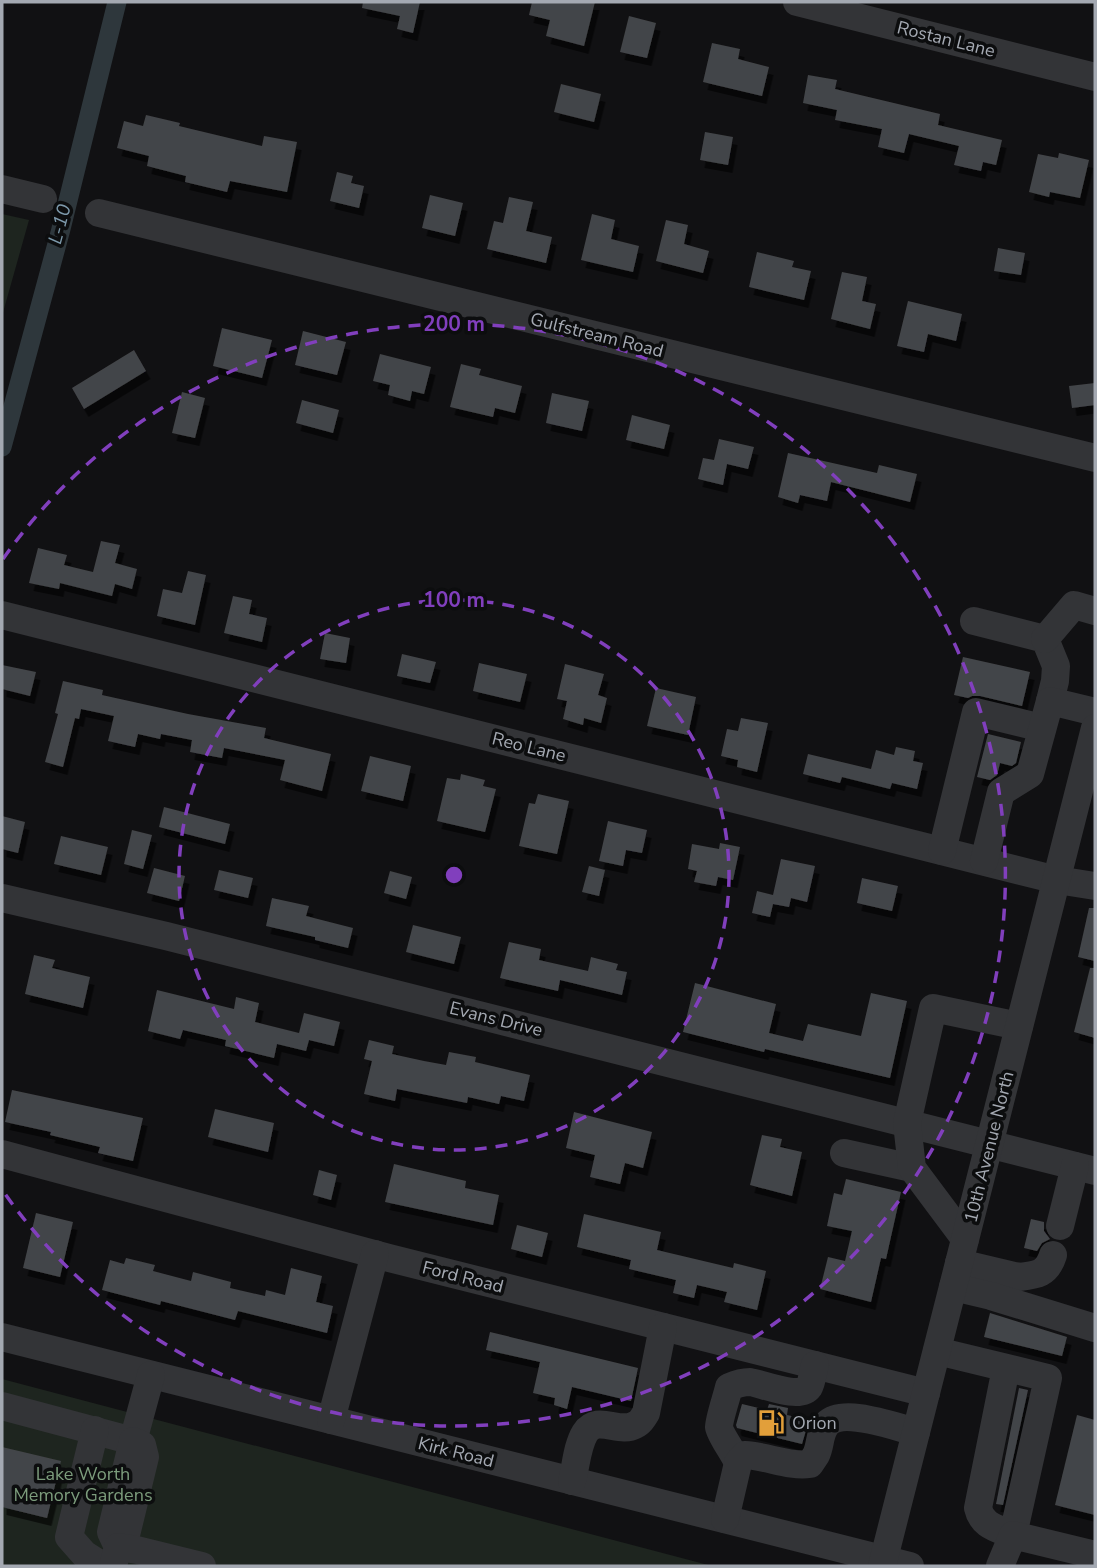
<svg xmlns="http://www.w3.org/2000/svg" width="1097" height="1568" viewBox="0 0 1097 1568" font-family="'Nunito Sans',sans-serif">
	<defs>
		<filter id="shadow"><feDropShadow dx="4.5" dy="8" stdDeviation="0" flood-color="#0009"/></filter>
	</defs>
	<rect width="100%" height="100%" fill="#111113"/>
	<!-- green -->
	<g fill="#1e251f">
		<polygon points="2,214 29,220 2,316"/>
		<polygon points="2,1379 712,1566 2,1566"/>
	</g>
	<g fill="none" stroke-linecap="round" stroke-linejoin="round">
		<!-- canal -->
		<polyline stroke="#2e373c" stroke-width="19" points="2,447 61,229 117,2"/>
	</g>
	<!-- building -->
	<g fill="#434548" filter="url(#shadow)">
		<polygon points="363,2 420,2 413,33 397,29 400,16 362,8"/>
		<polygon points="532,2 595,2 584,46 546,36 550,20 529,15"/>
		<polygon points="629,16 656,23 647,58 620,52"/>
		<polygon points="712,43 740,49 738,59 769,67 762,96 703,82"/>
		<polygon points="808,75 837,80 835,89 940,114 938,125 1002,140 996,165 983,162 981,171 954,165 959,146 909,134 904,153 878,147 882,129 835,120 837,110 803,103"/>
		<polygon points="561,84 601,94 594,122 554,112"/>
		<polygon points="146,115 180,123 179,126 262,146 264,136 297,142 287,192 230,181 227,192 185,182 186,176 147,166 149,156 117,148 124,121 143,126"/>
		<polygon points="705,132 733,137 728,165 700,160"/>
		<polygon points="1059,153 1089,160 1080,198 1050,192 1049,197 1029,192 1038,154 1058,158"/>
		<polygon points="337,172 353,176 351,183 364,186 359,208 330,201"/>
		<polygon points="430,195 463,203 455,236 422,228"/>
		<polygon points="509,197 533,202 526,231 552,237 546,263 487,249 494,221 503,223"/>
		<polygon points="592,214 615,220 611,239 639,246 633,272 581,260"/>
		<polygon points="666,220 688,225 684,244 709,251 703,273 656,261"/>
		<polygon points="998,248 1025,253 1021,275 994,271"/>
		<polygon points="757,252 794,261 792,267 811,271 804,300 749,287"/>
		<polygon points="842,272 867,277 862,301 876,304 870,329 831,319"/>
		<polygon points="908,301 962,314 956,341 928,334 924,352 897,346"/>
		<polygon points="222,328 272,340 262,378 213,366"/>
		<polygon points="303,331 346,342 337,375 295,365"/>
		<polygon points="134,350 146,371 84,409 72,388"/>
		<polygon points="380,354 431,367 424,394 412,391 410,401 388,395 390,385 373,381"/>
		<polygon points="461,364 481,369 479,375 522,386 515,413 495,408 493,417 450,407"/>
		<polygon points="1095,383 1095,405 1072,408 1069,386"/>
		<polygon points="182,392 205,398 195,438 172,433"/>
		<polygon points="552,393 589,401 582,431 546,423"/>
		<polygon points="302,400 339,410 333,433 296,423"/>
		<polygon points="632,415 670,425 664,449 626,440"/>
		<polygon points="719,439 754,447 748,469 727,464 723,485 698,479 703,458 714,460"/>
		<polygon points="788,453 877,473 879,465 917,474 910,502 831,482 827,501 800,495 798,503 778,497"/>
		<polygon points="101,541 120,545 115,563 137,569 132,589 115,584 112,596 60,583 59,589 29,583 38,548 67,555 64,565 93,572"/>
		<polygon points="188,571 206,575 195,625 157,616 163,589 182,593"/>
		<polygon points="233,596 252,600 249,614 267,618 262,642 224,633"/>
		<polygon points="325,633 350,638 346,663 320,659"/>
		<polygon points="402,654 436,662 430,683 397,676"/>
		<polygon points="963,657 1030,672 1022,706 980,696 972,696 968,698 954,695"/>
		<polygon points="479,663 527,674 520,702 473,691"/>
		<polygon points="565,664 604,674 598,695 607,698 601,723 584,718 583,725 563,719 567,701 557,699"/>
		<polygon points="2,665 36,672 30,696 2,689"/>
		<polygon points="63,681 103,690 102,695 188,714 266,728 264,738 331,754 322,791 280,780 285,760 224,748 222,758 190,752 192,740 161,734 160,739 138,734 135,747 108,741 114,716 81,709 79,719 75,718 63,767 45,762 58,714 55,713"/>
		<polygon points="656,688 696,697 688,735 647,726"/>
		<polygon points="741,718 768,723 757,772 737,767 738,760 721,756 727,729 738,731"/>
		<polygon points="988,734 1021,742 1016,763 1012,766 1000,763 997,775 990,780 977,777"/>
		<polygon points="896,747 915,751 913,761 923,763 917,789 892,783 890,789 842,777 840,783 803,774 808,754 871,769 876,750 894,755"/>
		<polygon points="370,756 411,766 403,801 361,791"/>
		<polygon points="461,774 485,780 483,786 496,789 485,832 437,821 447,778 460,780"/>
		<polygon points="538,794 569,801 557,854 519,846 529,803 535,804"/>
		<polygon points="164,807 230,824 225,844 159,827"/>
		<polygon points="2,816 25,822 18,853 2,849"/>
		<polygon points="608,821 647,830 642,853 626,850 623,866 599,861"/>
		<polygon points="132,830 152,835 143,869 124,864"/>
		<polygon points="61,836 108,847 101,875 54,864"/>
		<polygon points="720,843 740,847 733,880 718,877 716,886 694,882 697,871 688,869 692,844 719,849"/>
		<polygon points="781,859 815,866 807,902 791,898 789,907 773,904 770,917 752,913 757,891 773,895"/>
		<polygon points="589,866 605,870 599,896 582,892"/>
		<polygon points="154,868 185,876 179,901 147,893"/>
		<polygon points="219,870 253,878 248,898 214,890"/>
		<polygon points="390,871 412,877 406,899 384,893"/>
		<polygon points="862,878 898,886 892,911 857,903"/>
		<polygon points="272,898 309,906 306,916 353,928 348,948 315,940 315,937 266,926"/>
		<polygon points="1089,908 1095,908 1095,961 1078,957"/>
		<polygon points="413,925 461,937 454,964 406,952"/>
		<polygon points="509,942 541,949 539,960 588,971 591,957 618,964 616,970 627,972 622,995 560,980 558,991 500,978"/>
		<polygon points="34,955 55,960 52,968 90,977 83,1008 25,994"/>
		<polygon points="1090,968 1095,968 1095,1038 1074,1032"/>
		<polygon points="695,983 776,1004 769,1033 803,1041 808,1024 861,1036 871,993 907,1001 890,1078 765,1049 764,1052 683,1032"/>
		<polygon points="157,990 234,1009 236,997 259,1003 255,1022 299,1033 304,1013 340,1022 334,1046 309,1040 306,1051 277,1044 274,1058 225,1046 226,1040 183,1030 180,1039 148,1031"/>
		<polygon points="369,1040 394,1046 392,1054 424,1061 446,1065 449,1052 476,1057 475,1062 530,1075 524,1101 501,1096 499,1104 468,1097 467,1103 397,1089 395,1101 364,1094 372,1061 364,1059"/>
		<polygon points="12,1090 143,1118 133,1161 98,1153 100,1147 50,1135 51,1132 5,1122"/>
		<polygon points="215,1109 274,1123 268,1152 208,1137"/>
		<polygon points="574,1112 652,1132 643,1168 625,1163 620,1184 590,1177 595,1155 566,1148"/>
		<polygon points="762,1135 782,1139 780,1147 802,1152 792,1196 750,1185"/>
		<polygon points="394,1164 466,1181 465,1188 499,1195 493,1225 385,1202"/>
		<polygon points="319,1170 337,1175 331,1200 313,1195"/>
		<polygon points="846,1179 901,1192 886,1259 881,1258 871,1302 820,1289 828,1257 845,1261 852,1231 827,1226 834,1193 842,1195"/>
		<polygon points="36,1213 73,1222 60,1277 23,1268"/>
		<polygon points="584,1214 661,1232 657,1250 733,1268 734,1263 766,1271 757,1310 724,1302 727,1292 697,1285 694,1298 673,1293 676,1280 629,1269 631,1260 577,1247"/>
		<polygon points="1031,1219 1044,1222 1044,1231 1050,1239 1042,1243 1037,1251 1024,1248"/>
		<polygon points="517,1225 548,1233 542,1257 511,1249"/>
		<polygon points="126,1258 155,1265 153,1271 191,1281 193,1272 231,1282 230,1288 265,1296 266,1290 285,1295 291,1268 322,1276 316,1302 333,1306 327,1333 238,1311 235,1320 161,1301 160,1305 102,1290 110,1260 124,1264"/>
		<polygon points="990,1313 1067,1337 1062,1356 984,1337"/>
		<polygon points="490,1332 638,1368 631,1401 572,1387 567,1409 554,1405 555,1398 533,1393 540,1362 486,1350"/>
		<polygon points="1019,1388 1028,1390 1003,1505 996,1504"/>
		<polygon points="742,1404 767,1410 769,1404 788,1408 787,1415 809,1420 802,1444 737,1428 736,1425"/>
		<polygon points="1077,1415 1095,1420 1095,1515 1055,1505"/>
		<polygon points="2,1447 61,1461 47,1518 2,1507"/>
	</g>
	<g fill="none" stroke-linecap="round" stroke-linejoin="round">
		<!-- minor -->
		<g stroke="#333437" stroke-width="28">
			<polyline points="797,2 1095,77"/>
			<polyline points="2,189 43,199"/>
			<polyline points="99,213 1095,458"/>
			<polyline points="2,615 1057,880 1095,886"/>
			<polyline points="974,621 1045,639 1056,666 1055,681 1050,701"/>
			<polyline points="1045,639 1074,605 1095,611"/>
			<polyline points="942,851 976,712 1042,728"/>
			<polyline points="984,861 1001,792 1030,774 1050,701 1095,712"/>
			<polyline points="2,898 166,936 1095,1171"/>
			<polyline points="844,1153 912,1168"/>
			<polyline points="2,1154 389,1258 926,1393"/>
			<polyline points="1060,1226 1075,1166"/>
			<polyline points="965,1239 912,1168 907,1123 933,1008 1019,1026"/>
			<path d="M 959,1263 L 1019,1277 C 1037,1275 1047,1274 1053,1255"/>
			<polyline points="953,1287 991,1296 1095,1328"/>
			<polyline points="2,1337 910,1566"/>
			<path d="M 937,1351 L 1048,1378 L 1013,1535 C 997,1528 982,1526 978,1508 L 1006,1368"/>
			<polyline points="2,1406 133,1441 151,1375"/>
			<polyline points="331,1420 375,1254"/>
			<polyline points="95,1430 69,1537 84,1554 103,1566"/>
			<polygon points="133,1441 142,1445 145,1457 126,1535 118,1547 111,1532"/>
			<path d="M 738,1463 C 734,1453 720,1435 719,1427 C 719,1419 727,1396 729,1387 C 736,1384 743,1382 750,1382 C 763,1384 800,1400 809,1387 C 812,1382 813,1371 815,1365"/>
			<path d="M 572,1481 C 576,1466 577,1446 585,1433 C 597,1414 619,1434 635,1425 C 640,1423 643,1418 646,1413 L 663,1327"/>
			<path d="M 725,1519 L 738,1463 L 745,1455 C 767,1456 789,1467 810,1464 C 810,1464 816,1455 816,1455 C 821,1445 819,1433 827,1424 C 843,1407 895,1427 916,1432"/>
			<polyline points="114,1562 118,1547 137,1550 202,1566"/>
			<polyline points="882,1566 1095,728"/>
			<polyline points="1000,1566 1013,1535 1095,1555"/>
		</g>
	</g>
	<!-- distance rings -->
	<g fill="none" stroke="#813fbd" stroke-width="3.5" stroke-dasharray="12 9">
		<circle cx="454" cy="875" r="275"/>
		<path d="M3 559A551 551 0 1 1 3 1191"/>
	</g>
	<!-- icons -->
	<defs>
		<symbol id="fuel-bare" viewBox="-9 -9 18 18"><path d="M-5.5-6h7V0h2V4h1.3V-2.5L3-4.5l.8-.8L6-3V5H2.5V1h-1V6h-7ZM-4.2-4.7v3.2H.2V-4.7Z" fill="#e29f3a" stroke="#0c0d0e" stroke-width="2.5" paint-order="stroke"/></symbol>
	</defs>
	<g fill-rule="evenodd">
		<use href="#fuel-bare" x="752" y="1404" width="38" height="38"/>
	</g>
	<g text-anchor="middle" stroke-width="7" stroke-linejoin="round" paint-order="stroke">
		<!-- street labels -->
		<g font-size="18" fill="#a4a9b2" stroke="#0c0d0e">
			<text transform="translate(946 39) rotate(14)" y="6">Rostan Lane</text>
			<text transform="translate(597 335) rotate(14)" y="6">Gulfstream Road</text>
			<text transform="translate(529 747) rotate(14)" y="6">Reo Lane</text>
			<text transform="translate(496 1019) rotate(14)" y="6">Evans Drive</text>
			<text transform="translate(989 1147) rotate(-76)" y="6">10th Avenue North</text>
			<text transform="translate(463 1277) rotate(14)" y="6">Ford Road</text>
			<text transform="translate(456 1452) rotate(14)" y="6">Kirk Road</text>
		</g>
		<!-- poi labels -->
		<g font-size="18" fill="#a4a9b2" stroke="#0c0d0e" text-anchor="start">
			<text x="792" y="1429">Orion</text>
		</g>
		<!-- park labels -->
		<g font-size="18" fill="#7c9c7c" stroke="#0c0d0e">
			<text x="83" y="1480">Lake Worth<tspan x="83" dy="21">Memory Gardens</tspan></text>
		</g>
		<!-- water labels -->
		<g font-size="19" font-style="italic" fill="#7d99ab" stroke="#0c0d0e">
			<text transform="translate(59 224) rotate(-75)" y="7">L-10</text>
		</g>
	</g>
	<circle cx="454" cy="875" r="10" fill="#813fbd" stroke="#0c0d0e" stroke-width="3.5"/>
	<g font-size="21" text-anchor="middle" font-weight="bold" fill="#813fbd" stroke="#0c0d0e" stroke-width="7" stroke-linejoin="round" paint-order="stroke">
		<text x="454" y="331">200 m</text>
		<text x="454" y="607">100 m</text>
	</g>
	<!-- border -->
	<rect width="1097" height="1568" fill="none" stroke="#a4a9b2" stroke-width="7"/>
</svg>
